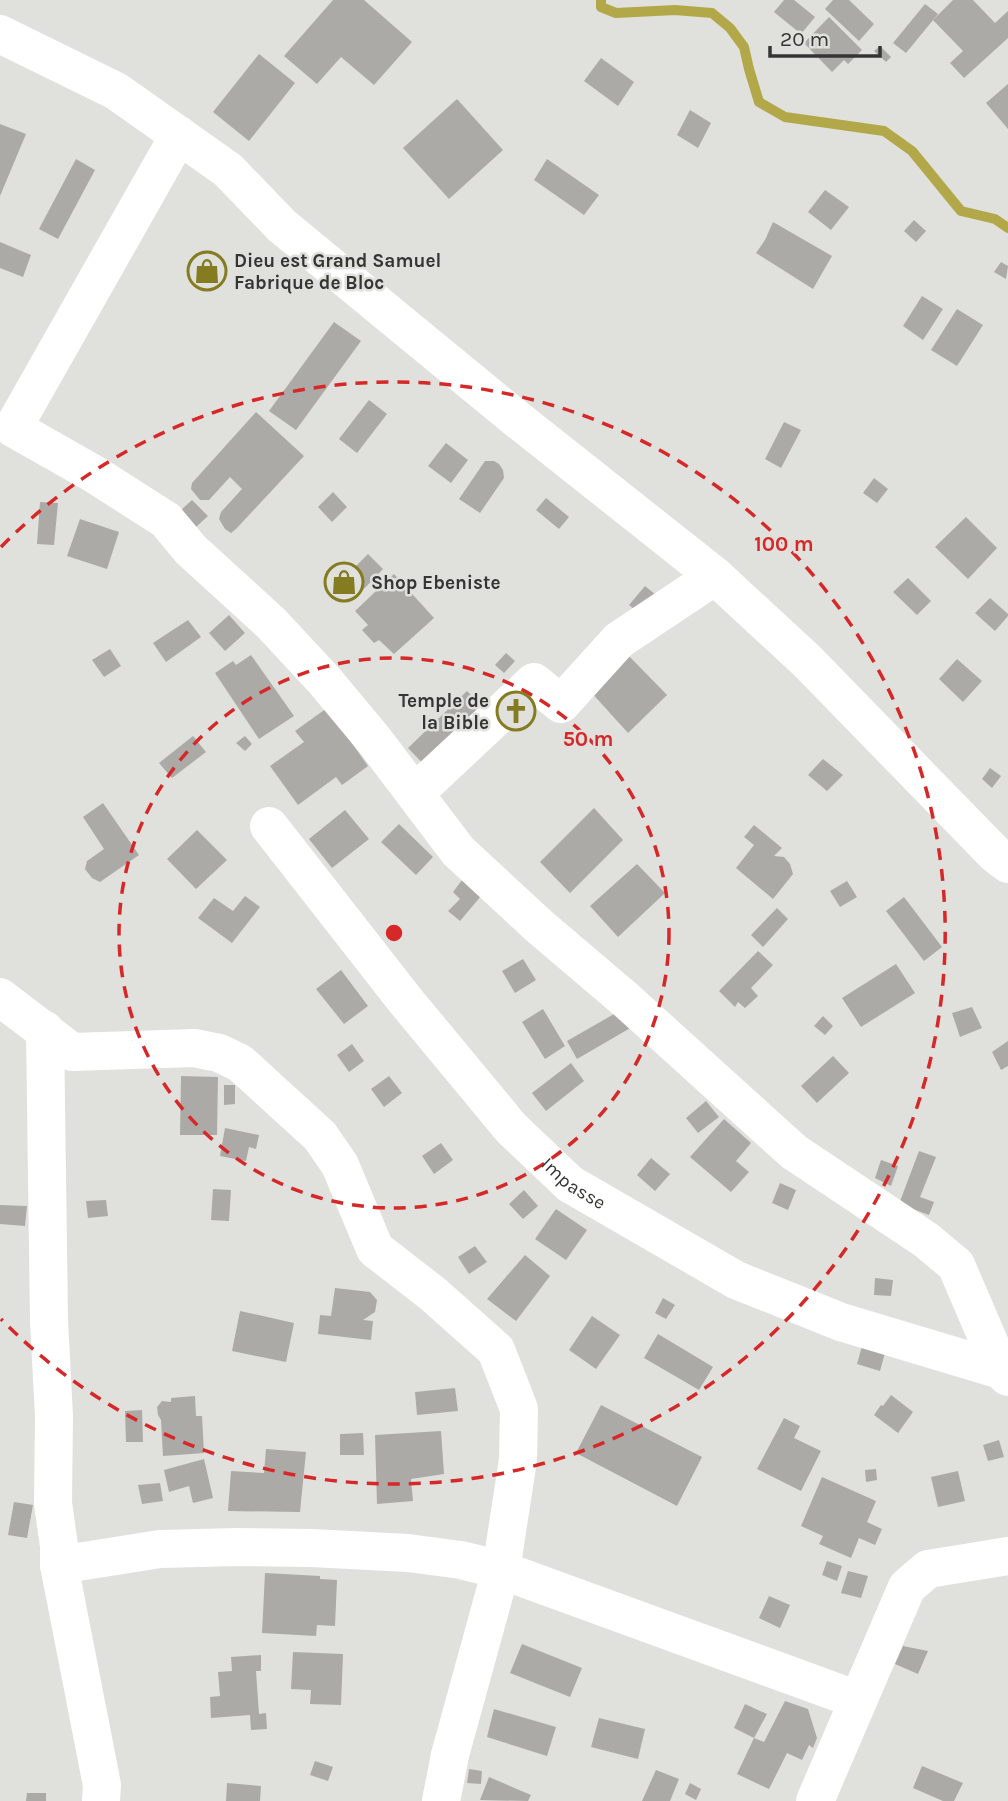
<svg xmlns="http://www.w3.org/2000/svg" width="1008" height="1801" viewBox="0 0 1008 1801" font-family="Karla,sans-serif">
	<rect width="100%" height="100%" fill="#e0e0dc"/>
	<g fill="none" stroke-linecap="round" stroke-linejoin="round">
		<!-- stream -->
		<polyline stroke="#b2a849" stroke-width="10" points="601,0 601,7 616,13 675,10 712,13 730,28 744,47 749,69 759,102 785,117 884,131 912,151 961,211 995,219 1008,228"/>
	</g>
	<!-- building -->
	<g fill="#abaaa7">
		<polygon points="333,0 364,0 412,42 374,85 341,57 317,84 284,56"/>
		<polygon points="784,0 794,0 815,17 801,34 774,12"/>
		<polygon points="833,0 849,0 874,24 859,41 825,9"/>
		<polygon points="953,0 973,0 995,23 1008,11 1008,38 964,78 950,63 963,51 933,20"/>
		<polygon points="925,4 938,14 906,53 893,43"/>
		<polygon points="829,17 862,50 848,64 844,60 832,72 804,43"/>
		<polygon points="880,46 891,57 886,62 874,51"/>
		<polygon points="259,54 295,83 249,141 213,112"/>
		<polygon points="601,58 634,82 618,106 584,81"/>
		<polygon points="1008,84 1008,129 986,103"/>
		<polygon points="457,99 503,150 449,199 403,148"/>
		<polygon points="690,110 711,123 698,148 677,135"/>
		<polygon points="0,124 26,134 0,196"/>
		<polygon points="76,159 95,170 58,239 39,229"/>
		<polygon points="547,159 599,195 584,215 534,180"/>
		<polygon points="825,190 849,207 831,230 808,212"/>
		<polygon points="914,220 926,231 916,242 904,231"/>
		<polygon points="773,222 832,256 813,289 756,253 765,240"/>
		<polygon points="0,242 31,255 23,277 0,268"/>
		<polygon points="1001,262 1008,266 1006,279 994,272"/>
		<polygon points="922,296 943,309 923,340 903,326"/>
		<polygon points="957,309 983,325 957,366 931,350"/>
		<polygon points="334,322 361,341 296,430 269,411"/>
		<polygon points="369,400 387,414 357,453 339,439"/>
		<polygon points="256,412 304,456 236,529 231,533 225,529 219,519 221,512 242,489 230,477 209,500 200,500 191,489 192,483"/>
		<polygon points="784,422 801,430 781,468 765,459"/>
		<polygon points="446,443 468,460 451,483 428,466"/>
		<polygon points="485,461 494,461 499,464 503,470 504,478 480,513 459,499"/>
		<polygon points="874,478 888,489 877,503 863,493"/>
		<polygon points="333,492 347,507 332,522 318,507"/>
		<polygon points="546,498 569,517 559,529 536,510"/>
		<polygon points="192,500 208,516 196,527 181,510"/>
		<polygon points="40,502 58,503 54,545 37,544"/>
		<polygon points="966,517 997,548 968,579 935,547"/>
		<polygon points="80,519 119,532 107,569 67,556"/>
		<polygon points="368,554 383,569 361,592 345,577"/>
		<polygon points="394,574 434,618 394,654 379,640 374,643 362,630 368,625 355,611"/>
		<polygon points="908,578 931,601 917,615 893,592"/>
		<polygon points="645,586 661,599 645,618 629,605"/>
		<polygon points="990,598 1008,614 1008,616 995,631 975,613"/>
		<polygon points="229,615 245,633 225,651 209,633"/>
		<polygon points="188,620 201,637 166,662 153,643"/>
		<polygon points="110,649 121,666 104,677 92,660"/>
		<polygon points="506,653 515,661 504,673 495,665"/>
		<polygon points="627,654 667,695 628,733 590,691"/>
		<polygon points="251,655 294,716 259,739 215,673 233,661 236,665"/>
		<polygon points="957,659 982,681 963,702 939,679"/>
		<polygon points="467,691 489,714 430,771 408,748"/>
		<polygon points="327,708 368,766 342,785 336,777 298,805 270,766 304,742 295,731"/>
		<polygon points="193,736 206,752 172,778 159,763"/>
		<polygon points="245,736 252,744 245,751 236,743"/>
		<polygon points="823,759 843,775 827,791 808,775"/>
		<polygon points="990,768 1001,776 992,788 982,779"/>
		<polygon points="103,803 139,855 100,882 92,878 85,869 87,861 104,849 83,817"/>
		<polygon points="594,808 623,840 570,893 540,862"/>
		<polygon points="345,810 369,839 332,868 309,839"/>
		<polygon points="399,824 433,857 416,875 381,842"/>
		<polygon points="754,825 782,848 774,856 784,857 790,864 793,874 773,899 736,868 754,845 744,837"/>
		<polygon points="197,830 227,860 196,889 167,859"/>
		<polygon points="637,864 665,893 618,937 590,906"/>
		<polygon points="462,880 481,896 460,921 448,911 460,899 453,892"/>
		<polygon points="847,881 857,897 840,907 830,891"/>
		<polygon points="245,896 260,907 232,943 198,918 214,898 233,911"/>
		<polygon points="904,897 942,947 924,961 886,911"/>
		<polygon points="777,908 788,919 763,947 751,935"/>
		<polygon points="758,951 773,965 751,988 758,996 745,1008 738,1002 735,1007 719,991"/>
		<polygon points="523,959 536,980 515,993 502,971"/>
		<polygon points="896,964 915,993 861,1027 842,998"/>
		<polygon points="341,970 368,1006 344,1024 316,989"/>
		<polygon points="972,1007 982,1028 960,1037 952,1013"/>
		<polygon points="543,1009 565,1046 545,1059 522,1022"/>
		<polygon points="621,1010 632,1027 577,1059 567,1041"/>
		<polygon points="823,1016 833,1026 825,1035 814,1026"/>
		<polygon points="1008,1041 1008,1066 1001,1070 992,1052"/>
		<polygon points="352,1044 364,1061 349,1072 337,1055"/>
		<polygon points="833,1056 849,1073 817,1103 801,1086"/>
		<polygon points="571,1063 584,1081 546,1111 532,1093"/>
		<polygon points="181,1076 218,1077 217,1135 180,1135"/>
		<polygon points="389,1076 402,1093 384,1107 371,1089"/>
		<polygon points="224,1085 235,1085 235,1104 224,1105"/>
		<polygon points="706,1101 719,1117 698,1133 686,1118"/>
		<polygon points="724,1119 751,1143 736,1161 749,1172 731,1192 690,1157"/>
		<polygon points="225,1128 259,1135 256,1149 249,1147 246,1161 220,1156"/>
		<polygon points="441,1143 453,1160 434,1174 422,1156"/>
		<polygon points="919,1151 936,1157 920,1197 934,1202 929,1215 899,1204"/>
		<polygon points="651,1158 670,1174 655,1191 637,1175"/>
		<polygon points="881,1160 898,1166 891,1186 875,1178"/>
		<polygon points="780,1183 796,1190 788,1210 772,1203"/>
		<polygon points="213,1189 231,1190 229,1221 211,1220"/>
		<polygon points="524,1190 538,1206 523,1219 509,1204"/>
		<polygon points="106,1200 108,1216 88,1218 86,1201"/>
		<polygon points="0,1205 27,1206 25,1226 0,1224"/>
		<polygon points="556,1209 587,1230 566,1260 535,1239"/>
		<polygon points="475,1246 487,1262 469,1274 458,1257"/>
		<polygon points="525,1255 550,1276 516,1321 487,1299"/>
		<polygon points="875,1278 893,1280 891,1296 874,1295"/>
		<polygon points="335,1288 370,1292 377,1300 375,1312 363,1320 373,1321 371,1340 318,1334 320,1315 331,1316"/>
		<polygon points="663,1298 675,1305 666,1319 655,1313"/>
		<polygon points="240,1311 294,1323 286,1362 232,1351"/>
		<polygon points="592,1316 620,1335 596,1369 569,1350"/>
		<polygon points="658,1334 713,1367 699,1390 644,1358"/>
		<polygon points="862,1346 885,1353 880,1371 857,1364"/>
		<polygon points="455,1388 458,1411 417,1415 415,1392"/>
		<polygon points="891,1395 913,1412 898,1433 874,1415 881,1405 883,1406"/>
		<polygon points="195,1396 196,1416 202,1416 204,1453 163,1456 161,1420 158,1415 157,1407 162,1401 171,1402 171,1398"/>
		<polygon points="601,1405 702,1457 677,1506 576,1453"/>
		<polygon points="142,1410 143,1442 126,1442 125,1411"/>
		<polygon points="784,1418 800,1426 794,1438 821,1451 801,1491 757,1469"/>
		<polygon points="441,1431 444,1474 411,1479 413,1501 377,1504 375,1435"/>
		<polygon points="363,1433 364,1455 340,1455 340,1434"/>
		<polygon points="999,1440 1004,1457 988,1461 983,1445"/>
		<polygon points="266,1449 306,1452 300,1512 228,1511 231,1471 264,1473"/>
		<polygon points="204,1459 213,1498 193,1503 189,1486 169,1492 164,1470"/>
		<polygon points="876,1469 877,1480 866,1482 865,1470"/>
		<polygon points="958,1471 965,1501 938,1507 931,1477"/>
		<polygon points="822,1477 876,1501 867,1522 882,1529 875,1545 859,1538 851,1558 819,1544 823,1536 801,1526"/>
		<polygon points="160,1483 163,1501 142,1504 138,1485"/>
		<polygon points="14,1502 33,1505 27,1538 8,1535"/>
		<polygon points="827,1561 842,1566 837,1581 822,1575"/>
		<polygon points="848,1571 868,1576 861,1598 841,1593"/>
		<polygon points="265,1573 320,1576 320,1579 337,1580 335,1626 317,1625 316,1636 262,1633"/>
		<polygon points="769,1596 790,1605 780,1628 759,1618"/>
		<polygon points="522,1644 582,1668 570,1697 510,1673"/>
		<polygon points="903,1646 928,1651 918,1674 895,1664"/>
		<polygon points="293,1652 343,1654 341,1705 310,1704 311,1690 291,1689"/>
		<polygon points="261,1655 261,1671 256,1671 259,1714 266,1713 267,1729 251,1730 250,1715 211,1718 210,1697 220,1696 218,1672 232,1671 231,1657"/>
		<polygon points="785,1701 808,1709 817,1738 813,1748 809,1745 802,1760 787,1753 769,1789 737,1774 754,1738 764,1742"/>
		<polygon points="745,1704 767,1714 754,1738 734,1728"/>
		<polygon points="494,1709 556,1727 547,1756 487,1737"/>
		<polygon points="599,1718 645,1729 638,1759 591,1747"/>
		<polygon points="315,1761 333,1767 328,1781 310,1775"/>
		<polygon points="922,1766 963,1783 954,1801 943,1801 913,1788"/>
		<polygon points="469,1769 482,1771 481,1784 467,1783"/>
		<polygon points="656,1770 679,1779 670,1801 642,1801"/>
		<polygon points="489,1777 531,1795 528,1801 480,1800"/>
		<polygon points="227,1783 261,1786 260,1801 226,1801"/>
		<polygon points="690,1783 701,1789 696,1800 685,1794"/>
		<polygon points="27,1793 46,1793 46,1801 26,1801"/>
	</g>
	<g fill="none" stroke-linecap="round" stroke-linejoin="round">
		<!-- minor -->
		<g stroke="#fff" stroke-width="38">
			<polyline points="0,34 116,91 228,170 282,226 518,420 715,576 807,661 995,854 1008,864"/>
			<polyline points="179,135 13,428 94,474 166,520 191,550 271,623 324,680 374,740 458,851 539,926 626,1000 794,1152 926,1240 956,1265 1001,1370 1008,1377"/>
			<polyline points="415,793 534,682 561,704 619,640 715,576"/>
			<path id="s1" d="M 269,826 L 405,1000 L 511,1128 L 570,1184 L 736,1280 L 841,1322 L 1001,1370"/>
			<polyline points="0,997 72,1052 194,1048 219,1053 240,1063 320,1136 340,1165 375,1249 433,1294 496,1350 519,1409 518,1460 501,1570 450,1755 441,1801"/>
			<polyline points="45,1030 49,1321 54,1416 53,1503 59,1546 59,1565 102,1785 101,1801"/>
			<polyline points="59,1565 160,1549 238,1547 312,1548 408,1553 461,1560 501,1570 858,1700"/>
			<polyline points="815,1801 907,1587 928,1569 1008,1556"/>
		</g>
	</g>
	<!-- distance rings -->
	<g fill="none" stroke="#d62828" stroke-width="3.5" stroke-dasharray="12 9">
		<circle cx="394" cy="933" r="275"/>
		<path d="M1 547A551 551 0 1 1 1 1319"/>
	</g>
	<!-- icons -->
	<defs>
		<symbol id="shop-ring" viewBox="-11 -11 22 22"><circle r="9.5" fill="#e0e0dc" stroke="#857b21" stroke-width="1.5"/><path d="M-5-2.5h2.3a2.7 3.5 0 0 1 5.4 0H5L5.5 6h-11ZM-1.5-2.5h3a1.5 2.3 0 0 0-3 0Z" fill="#857b21"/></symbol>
		<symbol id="church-ring" viewBox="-11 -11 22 22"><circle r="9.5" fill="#e0e0dc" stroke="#857b21" stroke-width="1.5"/><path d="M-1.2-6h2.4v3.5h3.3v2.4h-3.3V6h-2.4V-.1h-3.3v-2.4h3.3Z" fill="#857b21"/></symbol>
	</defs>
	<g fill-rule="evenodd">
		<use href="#shop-ring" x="185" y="249" width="44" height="44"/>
		<use href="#shop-ring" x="322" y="560" width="44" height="44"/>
		<use href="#church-ring" x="494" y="689" width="44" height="44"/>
	</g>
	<g text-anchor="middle" stroke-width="5" stroke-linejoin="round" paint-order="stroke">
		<!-- poi labels -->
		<g font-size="19" font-weight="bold" fill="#353533" stroke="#e0e0dc" text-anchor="start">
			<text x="234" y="267">Dieu est Grand Samuel<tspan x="234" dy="22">Fabrique de Bloc</tspan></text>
			<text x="371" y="589">Shop Ebeniste</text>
			<text x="489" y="707" text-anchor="end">Temple de<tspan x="489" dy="22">la Bible</tspan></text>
		</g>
		<!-- street labels -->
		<g font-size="19" fill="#353533" stroke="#e0e0dc">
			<text dy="7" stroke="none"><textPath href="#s1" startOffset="471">Impasse</textPath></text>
		</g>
	</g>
	<circle cx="394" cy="933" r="10" fill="#d62828" stroke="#e0e0dc" stroke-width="3.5"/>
	<g font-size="21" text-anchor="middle" font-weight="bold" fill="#d62828" stroke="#e0e0dc" stroke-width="5" stroke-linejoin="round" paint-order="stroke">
		<text x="784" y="551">100 m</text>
		<text x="588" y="746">50 m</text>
	</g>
	<!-- scale -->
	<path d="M770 46v10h110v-10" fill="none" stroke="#353533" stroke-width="3.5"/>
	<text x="780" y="46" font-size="21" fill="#353533" stroke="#e0e0dc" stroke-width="5" paint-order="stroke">20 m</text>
</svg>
